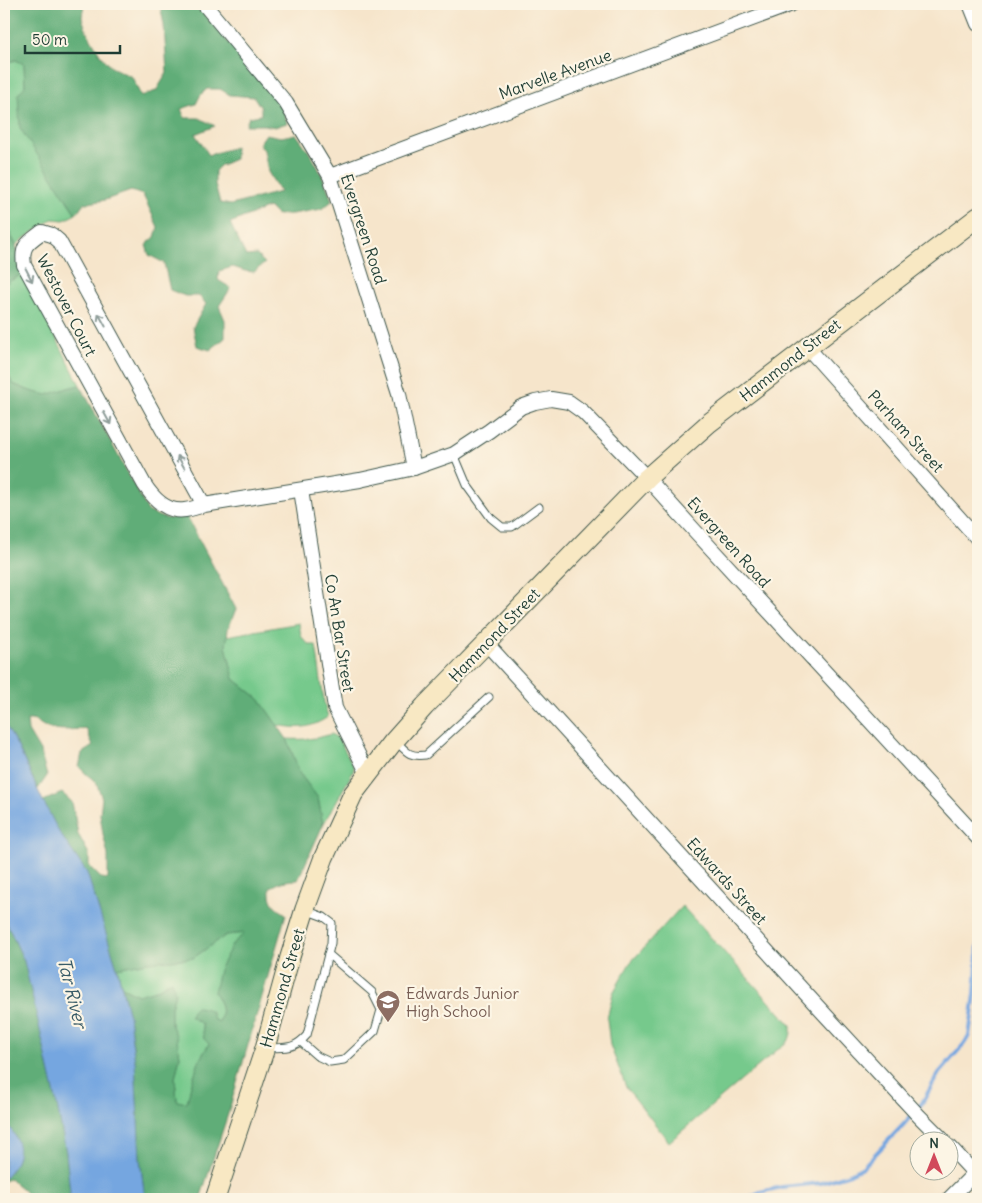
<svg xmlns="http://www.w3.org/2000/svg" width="982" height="1203" viewBox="0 0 982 1203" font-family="Delius,sans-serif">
	<rect width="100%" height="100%" fill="#fcf5e5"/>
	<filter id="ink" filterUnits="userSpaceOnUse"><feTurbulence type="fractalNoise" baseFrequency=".02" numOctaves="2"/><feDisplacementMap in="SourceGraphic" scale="10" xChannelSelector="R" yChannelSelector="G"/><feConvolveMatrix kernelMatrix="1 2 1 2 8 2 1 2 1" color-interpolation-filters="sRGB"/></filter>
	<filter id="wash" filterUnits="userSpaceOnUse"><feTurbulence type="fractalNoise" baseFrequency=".0096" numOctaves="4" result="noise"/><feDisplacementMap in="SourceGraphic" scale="20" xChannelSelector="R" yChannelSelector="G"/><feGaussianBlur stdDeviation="1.12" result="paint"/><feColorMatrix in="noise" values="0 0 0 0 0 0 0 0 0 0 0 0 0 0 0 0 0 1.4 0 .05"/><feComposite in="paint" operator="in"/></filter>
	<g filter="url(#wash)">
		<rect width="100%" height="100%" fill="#f6e5cb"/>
		<!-- green -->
		<g fill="#76c98c" stroke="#4a8360">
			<path d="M 16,60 L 24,64 L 25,86 L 67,201 L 76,214 L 64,220 L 52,219 C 40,229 27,235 16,245 L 4,222 L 4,63 Z"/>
			<polygon points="23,272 80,385 68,388 47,396 30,391 13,384 4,368 4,284 19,276"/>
			<path d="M 299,623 L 301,636 L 309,645 L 316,645 L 324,702 L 328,717 C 309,729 299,729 277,725 L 259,699 L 234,679 L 226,646 L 227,636 Z"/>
			<path d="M 331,734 L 338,738 L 354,767 L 353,772 L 323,825 L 318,798 L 300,774 L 287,739 C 302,740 317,739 331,734 Z"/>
			<polygon points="682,906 791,1025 791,1033 789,1040 669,1142 626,1087 610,1045 607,1019 613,993 630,963"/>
			<path d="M 246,933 L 214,992 C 221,1004 224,1009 219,1022 L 214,1020 L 211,1011 L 190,1016 L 202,1024 L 204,1039 L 209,1044 L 200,1059 L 191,1085 L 187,1104 L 177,1101 L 175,1078 L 180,1056 L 176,1035 L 171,1024 L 171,1007 L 175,993 L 171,981 L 156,990 L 138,995 L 122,987 L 117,968 L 147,962 L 193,958 L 226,935 Z"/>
		</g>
		<!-- forest -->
		<g fill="#60ad78" stroke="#407556">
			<path d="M 4,4 L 84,4 L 82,17 L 86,30 L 100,54 L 111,67 L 132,77 L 141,96 L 156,91 L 167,73 L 164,25 L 160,4 L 192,4 L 206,16 L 282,105 L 287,123 L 275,127 L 264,125 L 246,125 L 249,117 L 261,115 L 261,108 L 254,97 L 230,95 L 220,89 L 207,89 L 200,96 L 196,104 L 181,109 L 185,118 L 199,118 L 215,126 L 195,134 L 209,155 L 235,147 L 235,159 L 221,165 L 215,171 L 215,184 L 220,203 L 231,205 L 280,192 L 268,172 L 264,150 L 259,144 L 266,134 L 281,137 L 296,134 C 313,156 323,174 332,201 L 322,209 L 292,214 L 277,215 L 269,207 L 230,223 L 246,256 L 257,255 L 265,263 L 254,272 L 245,271 L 233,267 L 219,271 L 218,280 L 231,288 L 219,306 L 225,320 L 225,338 L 210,350 L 197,346 L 193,327 L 206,304 L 199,296 L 185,296 L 170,290 L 164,263 L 149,255 L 146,245 L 155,237 L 158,227 L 143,195 L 131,191 L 105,200 L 83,204 L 76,214 L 20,128 L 18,94 L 25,86 L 24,64 L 16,60 L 4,63 Z"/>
			<polygon points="4,222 16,245 23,272 19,276 4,284"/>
			<path d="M 4,368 L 13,384 L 30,391 L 47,395 L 68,388 L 80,385 L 148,511 C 165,520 168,520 186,515 L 236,609 L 228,629 L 226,646 L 234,679 L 259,699 L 287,739 L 300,774 L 318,798 L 323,825 L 298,880 C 287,880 279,882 270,888 C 269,903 274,906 286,914 L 228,1114 L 200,1199 L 145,1199 L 140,1160 L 135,1061 L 129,1016 L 122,987 L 138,995 L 156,990 L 172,980 L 175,993 L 171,1007 L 171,1024 L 176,1035 L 180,1056 L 175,1078 L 177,1101 L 187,1103 L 191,1085 L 200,1059 L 209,1044 L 204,1039 L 202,1024 L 190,1016 L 192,1011 L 196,1007 C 208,1008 210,1009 214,1020 L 219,1022 C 224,1009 221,1004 214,992 L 219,970 L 233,943 L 245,933 L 226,935 L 193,958 L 147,962 L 117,968 L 87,873 L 59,832 L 43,801 L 62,793 L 72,802 L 78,834 L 89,854 L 89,866 L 101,878 L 108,879 L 108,855 L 103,834 L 100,814 L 102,798 L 96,782 L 85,773 L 79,767 L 82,753 L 93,746 L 86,728 C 74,730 61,731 49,728 C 40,726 38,719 27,720 L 28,731 L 40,751 L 47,776 L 38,789 L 17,745 L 4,723 Z"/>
			<path d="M 4,917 L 24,961 L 35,1008 L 56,1100 L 66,1152 L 70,1192 L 69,1199 L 30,1199 C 24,1188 18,1187 10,1178 L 4,1181 L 4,1178 C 7,1175 10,1172 12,1169 C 24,1153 17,1134 4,1121 Z"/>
		</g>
		<!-- water -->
		<g fill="#75a6e0" stroke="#4a728a">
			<polygon points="4,723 17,745 43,801 59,832 87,873 117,968 129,1016 132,1042 135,1061 140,1160 145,1199 69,1199 70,1192 66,1152 56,1100 35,1008 24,961 4,917"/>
			<path d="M 4,1121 C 23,1141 24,1158 4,1178 Z"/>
		</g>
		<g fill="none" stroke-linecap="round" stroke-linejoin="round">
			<!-- stream -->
			<polyline stroke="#75a6e0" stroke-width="4" points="745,1199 760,1192 782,1187 821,1183 850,1174 863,1167 905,1123 922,1103 939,1073 964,1044 969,1036 975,994 978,945"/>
		</g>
	</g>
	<g filter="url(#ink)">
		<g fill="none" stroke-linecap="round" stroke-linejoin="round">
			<defs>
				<g id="lane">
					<polyline points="454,454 467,485 491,518 502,527 512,527 539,507"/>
					<path d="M 395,740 C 407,752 408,757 426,755 L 489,697"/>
					<polyline points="301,1042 317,1056 330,1062 344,1060 375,1031 381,1010 372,992 328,954"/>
					<path d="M 267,1048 C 285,1047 294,1050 307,1035 L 331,943 L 332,923 L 324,917 L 305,910"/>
				</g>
				<g id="street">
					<polyline points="204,4 286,103 330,176 399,394 414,468"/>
					<polyline points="970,4 978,24"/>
					<polyline points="330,176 792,4"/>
					<polyline points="807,347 978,539"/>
					<polyline points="301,490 335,708 368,774"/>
					<path d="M 204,505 L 59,241 L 52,235 L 42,232 C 27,243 21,246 24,265 L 144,484 C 153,498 166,513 185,510 C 191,509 198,507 204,505 L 360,480 L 414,468 L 454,454 L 489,431 L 521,407 L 535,402 L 551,399 L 569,402 L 583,412 L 647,478 L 695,531 L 978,838"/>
					<polyline points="486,643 818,1007 919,1116 943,1140"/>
					<polyline points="950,1147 978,1177"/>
					<polyline points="949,1199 978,1170"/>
				</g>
				<polyline id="secondary" points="215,1199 265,1048 290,957 305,909 324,857 353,794 393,742 425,706 647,478 709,423 978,217"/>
			</defs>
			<!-- lane casing -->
			<use href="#lane" stroke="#3f564b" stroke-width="9"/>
			<!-- street casing -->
			<use href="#street" stroke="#3f564b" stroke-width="16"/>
			<!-- secondary casing -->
			<use href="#secondary" stroke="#3f564b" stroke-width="21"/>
			<!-- lane -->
			<use href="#lane" stroke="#fff" stroke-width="7"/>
			<!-- street -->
			<use href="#street" stroke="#fff" stroke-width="14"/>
			<!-- secondary -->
			<use href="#secondary" stroke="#f8e8c3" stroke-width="19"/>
		</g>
		<!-- one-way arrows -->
		<defs><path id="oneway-shaft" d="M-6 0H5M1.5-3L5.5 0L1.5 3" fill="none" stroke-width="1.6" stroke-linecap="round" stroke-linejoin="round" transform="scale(1.25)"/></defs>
		<g stroke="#8f9e9a">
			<use href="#oneway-shaft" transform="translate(29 275) rotate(63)"/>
			<use href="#oneway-shaft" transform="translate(102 320) rotate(-119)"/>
			<use href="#oneway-shaft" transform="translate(107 418) rotate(61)"/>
			<use href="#oneway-shaft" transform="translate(181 462) rotate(-119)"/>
		</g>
	</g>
	<!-- icons -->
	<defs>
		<symbol id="school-pin" viewBox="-11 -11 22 30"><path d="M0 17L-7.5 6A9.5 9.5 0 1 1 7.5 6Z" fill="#8d6e63" stroke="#fcf5e5"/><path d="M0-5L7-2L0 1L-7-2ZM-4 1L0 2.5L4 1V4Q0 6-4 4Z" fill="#fff"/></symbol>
	</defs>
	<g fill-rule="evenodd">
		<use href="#school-pin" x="374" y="988" width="28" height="38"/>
	</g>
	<g text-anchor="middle" stroke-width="4.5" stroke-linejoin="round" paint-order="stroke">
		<!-- street labels -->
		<g font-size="16" fill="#1f3d34" stroke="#fcf5e5">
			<text transform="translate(555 74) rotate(-20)" y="6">Marvelle Avenue</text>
			<text transform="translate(364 229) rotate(72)" y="6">Evergreen Road</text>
			<text transform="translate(67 305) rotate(63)" y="6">Westover Court</text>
			<text transform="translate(790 360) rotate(-38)" y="6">Hammond Street</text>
			<text transform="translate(906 431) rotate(48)" y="6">Parham Street</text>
			<text transform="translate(729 542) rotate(48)" y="6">Evergreen Road</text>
			<text transform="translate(340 633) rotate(81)" y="6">Co An Bar Street</text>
			<text transform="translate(494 635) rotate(-46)" y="6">Hammond Street</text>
			<text transform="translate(727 881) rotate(48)" y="6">Edwards Street</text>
			<text transform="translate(282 988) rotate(-74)" y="6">Hammond Street</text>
		</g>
		<!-- education labels -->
		<g font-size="16" fill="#785e54" stroke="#fcf5e5" text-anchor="start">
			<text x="406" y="999">Edwards Junior<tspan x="406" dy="18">High School</tspan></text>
		</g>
		<!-- water labels -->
		<g font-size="18" font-style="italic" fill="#395c68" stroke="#fcf5e5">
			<text transform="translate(72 993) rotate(76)" y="6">Tar River</text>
		</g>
	</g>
	<!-- margin -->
	<rect width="982" height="1203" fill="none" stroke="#fcf5e5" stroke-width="20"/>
	<!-- north arrow -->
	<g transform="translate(934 1156)"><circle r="24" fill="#fcf5e5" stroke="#a4ab9e"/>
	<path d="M0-4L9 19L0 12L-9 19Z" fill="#d1495b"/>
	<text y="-8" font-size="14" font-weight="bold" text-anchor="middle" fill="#1f3d34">N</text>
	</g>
	<!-- scale -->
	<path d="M25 45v8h95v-8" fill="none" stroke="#1f3d34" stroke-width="2.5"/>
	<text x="32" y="45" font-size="15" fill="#1f3d34" stroke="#fcf5e5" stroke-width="4" paint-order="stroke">50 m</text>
</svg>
